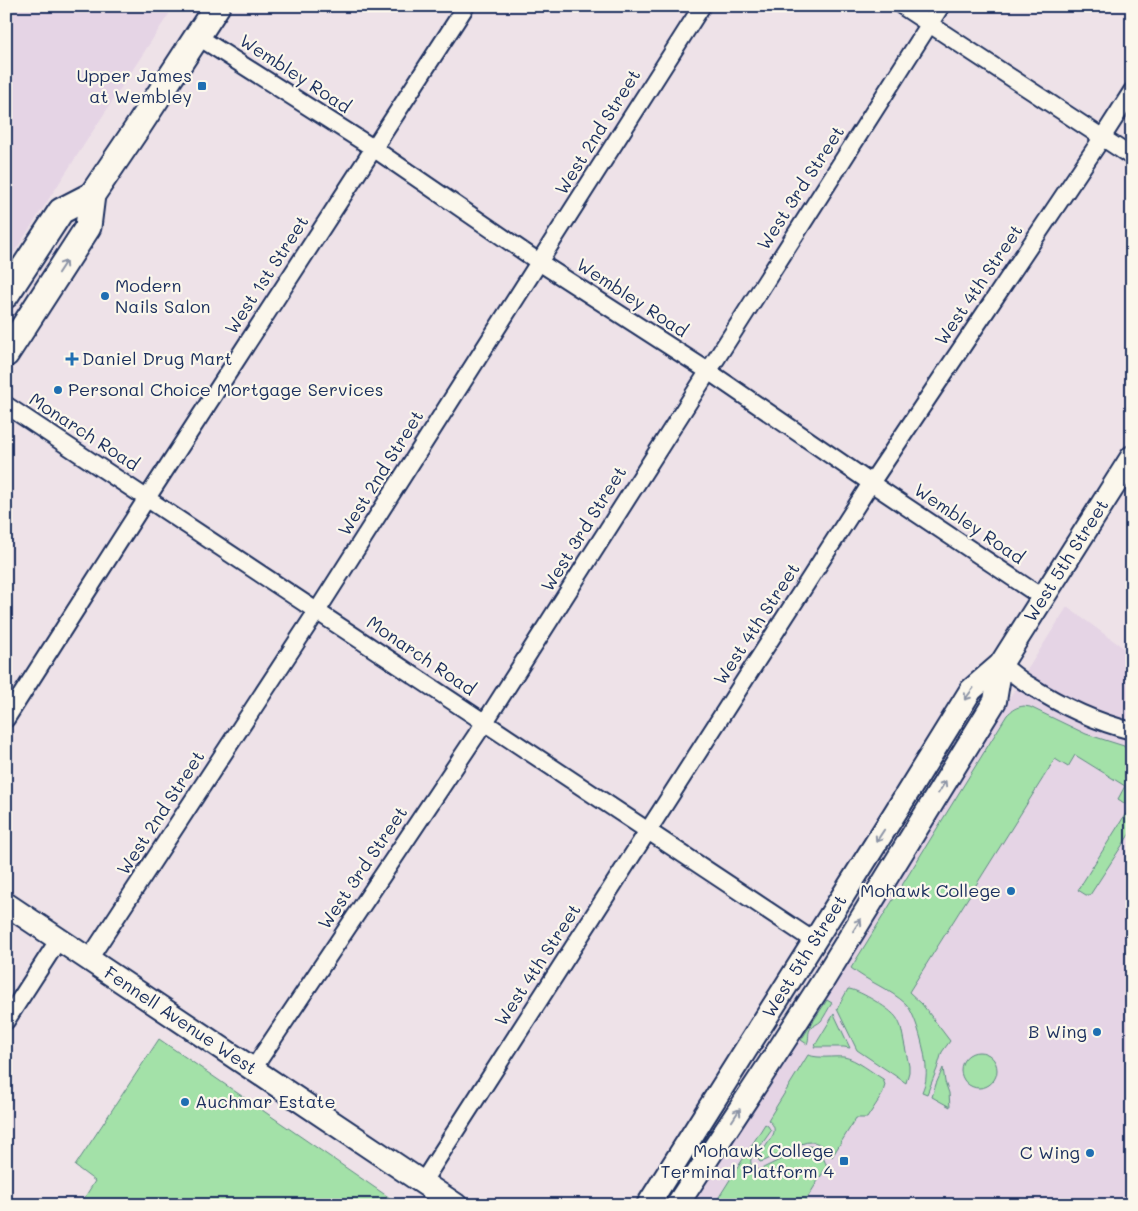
<svg xmlns="http://www.w3.org/2000/svg" width="1138" height="1211" viewBox="0 0 1138 1211" font-family="Mali,sans-serif">
	<rect width="100%" height="100%" fill="#eee2e8"/>
	<filter id="ink" filterUnits="userSpaceOnUse"><feTurbulence type="fractalNoise" baseFrequency=".02" numOctaves="2"/><feDisplacementMap in="SourceGraphic" scale="10" xChannelSelector="R" yChannelSelector="G"/><feConvolveMatrix kernelMatrix="1 2 1 2 8 2 1 2 1" color-interpolation-filters="sRGB"/></filter>
	<g filter="url(#ink)">
		<!-- built -->
		<g fill="#e5d4e5">
			<polygon points="6,6 174,6 6,265"/>
			<polygon points="1067,607 1132,654 1132,1205 686,1205 778,1069 853,955 927,828"/>
		</g>
		<!-- green -->
		<g fill="#a3e1a8" stroke="#5f8883">
			<path d="M 1024,706 L 1030,707 L 1086,734 L 1124,746 L 1132,758 L 1132,830 L 1090,895 L 1086,895 L 1078,890 L 1130,807 L 1118,799 L 1125,786 L 1075,755 L 1068,767 L 1055,759 L 909,992 L 922,1004 L 950,1041 L 942,1052 L 937,1069 L 927,1094 L 922,1092 C 924,1087 926,1082 926,1077 C 928,1061 917,1016 906,1004 C 890,989 868,982 851,968 L 1007,715 C 1012,710 1016,707 1024,706 Z"/>
			<path d="M 848,989 C 857,989 885,1006 892,1013 C 897,1017 899,1022 901,1027 L 909,1066 L 909,1072 L 906,1083 L 857,1050 L 837,1009 Z"/>
			<path d="M 827,1000 L 832,1003 C 828,1009 825,1016 821,1021 C 818,1024 814,1025 811,1028 C 807,1033 810,1038 807,1044 L 801,1040 Z"/>
			<polygon points="834,1014 850,1048 844,1047 814,1047"/>
			<polygon points="159,1039 400,1205 80,1205 95,1181 75,1166"/>
			<circle cx="979" cy="1070" r="18"/>
			<path d="M 808,1055 C 820,1059 832,1056 844,1057 C 856,1059 873,1073 883,1079 L 885,1085 L 882,1095 L 867,1118 L 856,1118 L 832,1157 C 829,1150 820,1142 811,1142 C 801,1141 774,1157 764,1161 L 760,1162 L 758,1159 L 759,1157 L 773,1135 C 776,1128 773,1124 768,1120 Z"/>
			<polygon points="943,1068 945,1082 949,1093 950,1107 932,1097 936,1084"/>
			<path d="M 765,1124 L 768,1126 L 771,1131 L 751,1159 C 750,1165 753,1169 759,1170 L 808,1146 C 820,1146 822,1156 827,1166 L 803,1205 L 714,1205 Z"/>
		</g>
		<g fill="none" stroke-linecap="round" stroke-linejoin="round">
			<defs>
				<g id="street">
					<polyline points="902,6 1132,157"/>
					<polyline points="197,36 373,148 539,262 708,371 871,483 1043,598"/>
					<polyline points="6,405 814,941"/>
					<path d="M 1001,664 C 1010,671 1019,679 1029,685 C 1060,705 1096,722 1132,731"/>
					<polyline points="6,719 147,498 466,6"/>
					<polyline points="89,959 317,611 702,6"/>
					<polyline points="6,1021 59,939"/>
					<polyline points="253,1069 485,722 941,6"/>
					<polyline points="422,1183 871,483 1102,138 1132,91"/>
				</g>
				<g id="secondary">
					<path id="s1" d="M 6,904 L 456,1205"/>
					<path id="s2" d="M 648,1205 L 895,813 L 971,690 L 1001,664 L 1132,457"/>
					<polyline points="677,1205 772,1060 821,984 995,701 1001,664"/>
				</g>
				<g id="primary">
					<polyline points="6,295 61,211 92,195"/>
					<polyline points="6,354 88,227 92,195 138,127 217,6"/>
				</g>
			</defs>
			<!-- street casing -->
			<use href="#street" stroke="#1b2f5e" stroke-width="20"/>
			<!-- secondary casing -->
			<use href="#secondary" stroke="#1b2f5e" stroke-width="26"/>
			<!-- primary casing -->
			<use href="#primary" stroke="#1b2f5e" stroke-width="29"/>
			<!-- street -->
			<use href="#street" stroke="#fbf7ec" stroke-width="16"/>
			<!-- secondary -->
			<use href="#secondary" stroke="#fbf7ec" stroke-width="22"/>
			<!-- primary -->
			<use href="#primary" stroke="#fbf7ec" stroke-width="25"/>
		</g>
		<!-- one-way arrows -->
		<defs><path id="oneway-shaft" d="M-6 0H5M1.5-3L5.5 0L1.5 3" fill="none" stroke-width="1.6" stroke-linecap="round" stroke-linejoin="round" transform="scale(1.25)"/></defs>
		<g stroke="#8b93a5">
			<use href="#oneway-shaft" transform="translate(62 267) rotate(-57)"/>
			<use href="#oneway-shaft" transform="translate(969 694) rotate(127)"/>
			<use href="#oneway-shaft" transform="translate(942 787) rotate(-59)"/>
			<use href="#oneway-shaft" transform="translate(880 836) rotate(123)"/>
			<use href="#oneway-shaft" transform="translate(857 925) rotate(-58)"/>
			<use href="#oneway-shaft" transform="translate(736 1115) rotate(-57)"/>
		</g>
	</g>
	<!-- markers -->
	<g fill="#1f6fb2" stroke="#fbf7ec" stroke-width="2">
		<rect x="197" y="81" width="10" height="10" rx="2.5"/>
		<circle cx="105" cy="296" r="5"/>
		<path d="M69.5 351.5h5v5h5v5h-5v5h-5v-5h-5v-5h5z"/>
		<circle cx="58" cy="390" r="5"/>
		<circle cx="1011" cy="891" r="5"/>
		<circle cx="1097" cy="1032" r="5"/>
		<circle cx="185" cy="1102" r="5"/>
		<circle cx="1090" cy="1153" r="5"/>
		<rect x="839" y="1156" width="10" height="10" rx="2.5"/>
	</g>
	<g text-anchor="middle" stroke-width="4.5" stroke-linejoin="round" paint-order="stroke">
		<!-- street labels -->
		<g font-size="18" fill="#1b2f5e" stroke="#fbf7ec">
			<text transform="translate(295 74) rotate(33)" y="6">Wembley Road</text>
			<text transform="translate(598 132) rotate(-58)" y="6">West 2nd Street</text>
			<text transform="translate(801 188) rotate(-57)" y="6">West 3rd Street</text>
			<text transform="translate(267 275) rotate(-57)" y="6">West 1st Street</text>
			<text transform="translate(979 285) rotate(-56)" y="6">West 4th Street</text>
			<text transform="translate(632 298) rotate(33)" y="6">Wembley Road</text>
			<text transform="translate(84 432) rotate(33)" y="6">Monarch Road</text>
			<text transform="translate(381 473) rotate(-58)" y="6">West 2nd Street</text>
			<text transform="translate(969 524) rotate(34)" y="6">Wembley Road</text>
			<text transform="translate(584 529) rotate(-58)" y="6">West 3rd Street</text>
			<text dy="6" stroke="none"><textPath href="#s2" startOffset="770">West 5th Street</textPath></text>
			<text transform="translate(757 624) rotate(-57)" y="6">West 4th Street</text>
			<text transform="translate(421 656) rotate(34)" y="6">Monarch Road</text>
			<text transform="translate(161 813) rotate(-57)" y="6">West 2nd Street</text>
			<text transform="translate(363 868) rotate(-56)" y="6">West 3rd Street</text>
			<text dy="6" stroke="none"><textPath href="#s2" startOffset="294">West 5th Street</textPath></text>
			<text transform="translate(538 965) rotate(-57)" y="6">West 4th Street</text>
			<text dy="6" stroke="none"><textPath href="#s1" startOffset="210">Fennell Avenue West</textPath></text>
		</g>
		<!-- poi labels -->
		<g font-size="18" fill="#1b2f5e" stroke="#fbf7ec" text-anchor="end">
			<text x="192" y="82">Upper James<tspan x="192" dy="21">at Wembley</tspan></text>
			<text x="115" y="292" text-anchor="start">Modern<tspan x="115" dy="21">Nails Salon</tspan></text>
			<text x="82" y="365" text-anchor="start">Daniel Drug Mart</text>
			<text x="68" y="396" text-anchor="start">Personal Choice Mortgage Services</text>
			<text x="1001" y="897">Mohawk College</text>
			<text x="1087" y="1038">B Wing</text>
			<text x="195" y="1108" text-anchor="start">Auchmar Estate</text>
			<text x="834" y="1157">Mohawk College<tspan x="834" dy="21">Terminal Platform 4</tspan></text>
			<text x="1080" y="1159">C Wing</text>
		</g>
	</g>
	<!-- margin -->
	<rect width="1138" height="1211" fill="none" stroke="#fbf7ec" stroke-width="25"/>
	<rect x="12" y="12" width="1113" height="1186" fill="none" stroke="#1b2f5e" stroke-width="2" filter="url(#ink)"/>
</svg>
